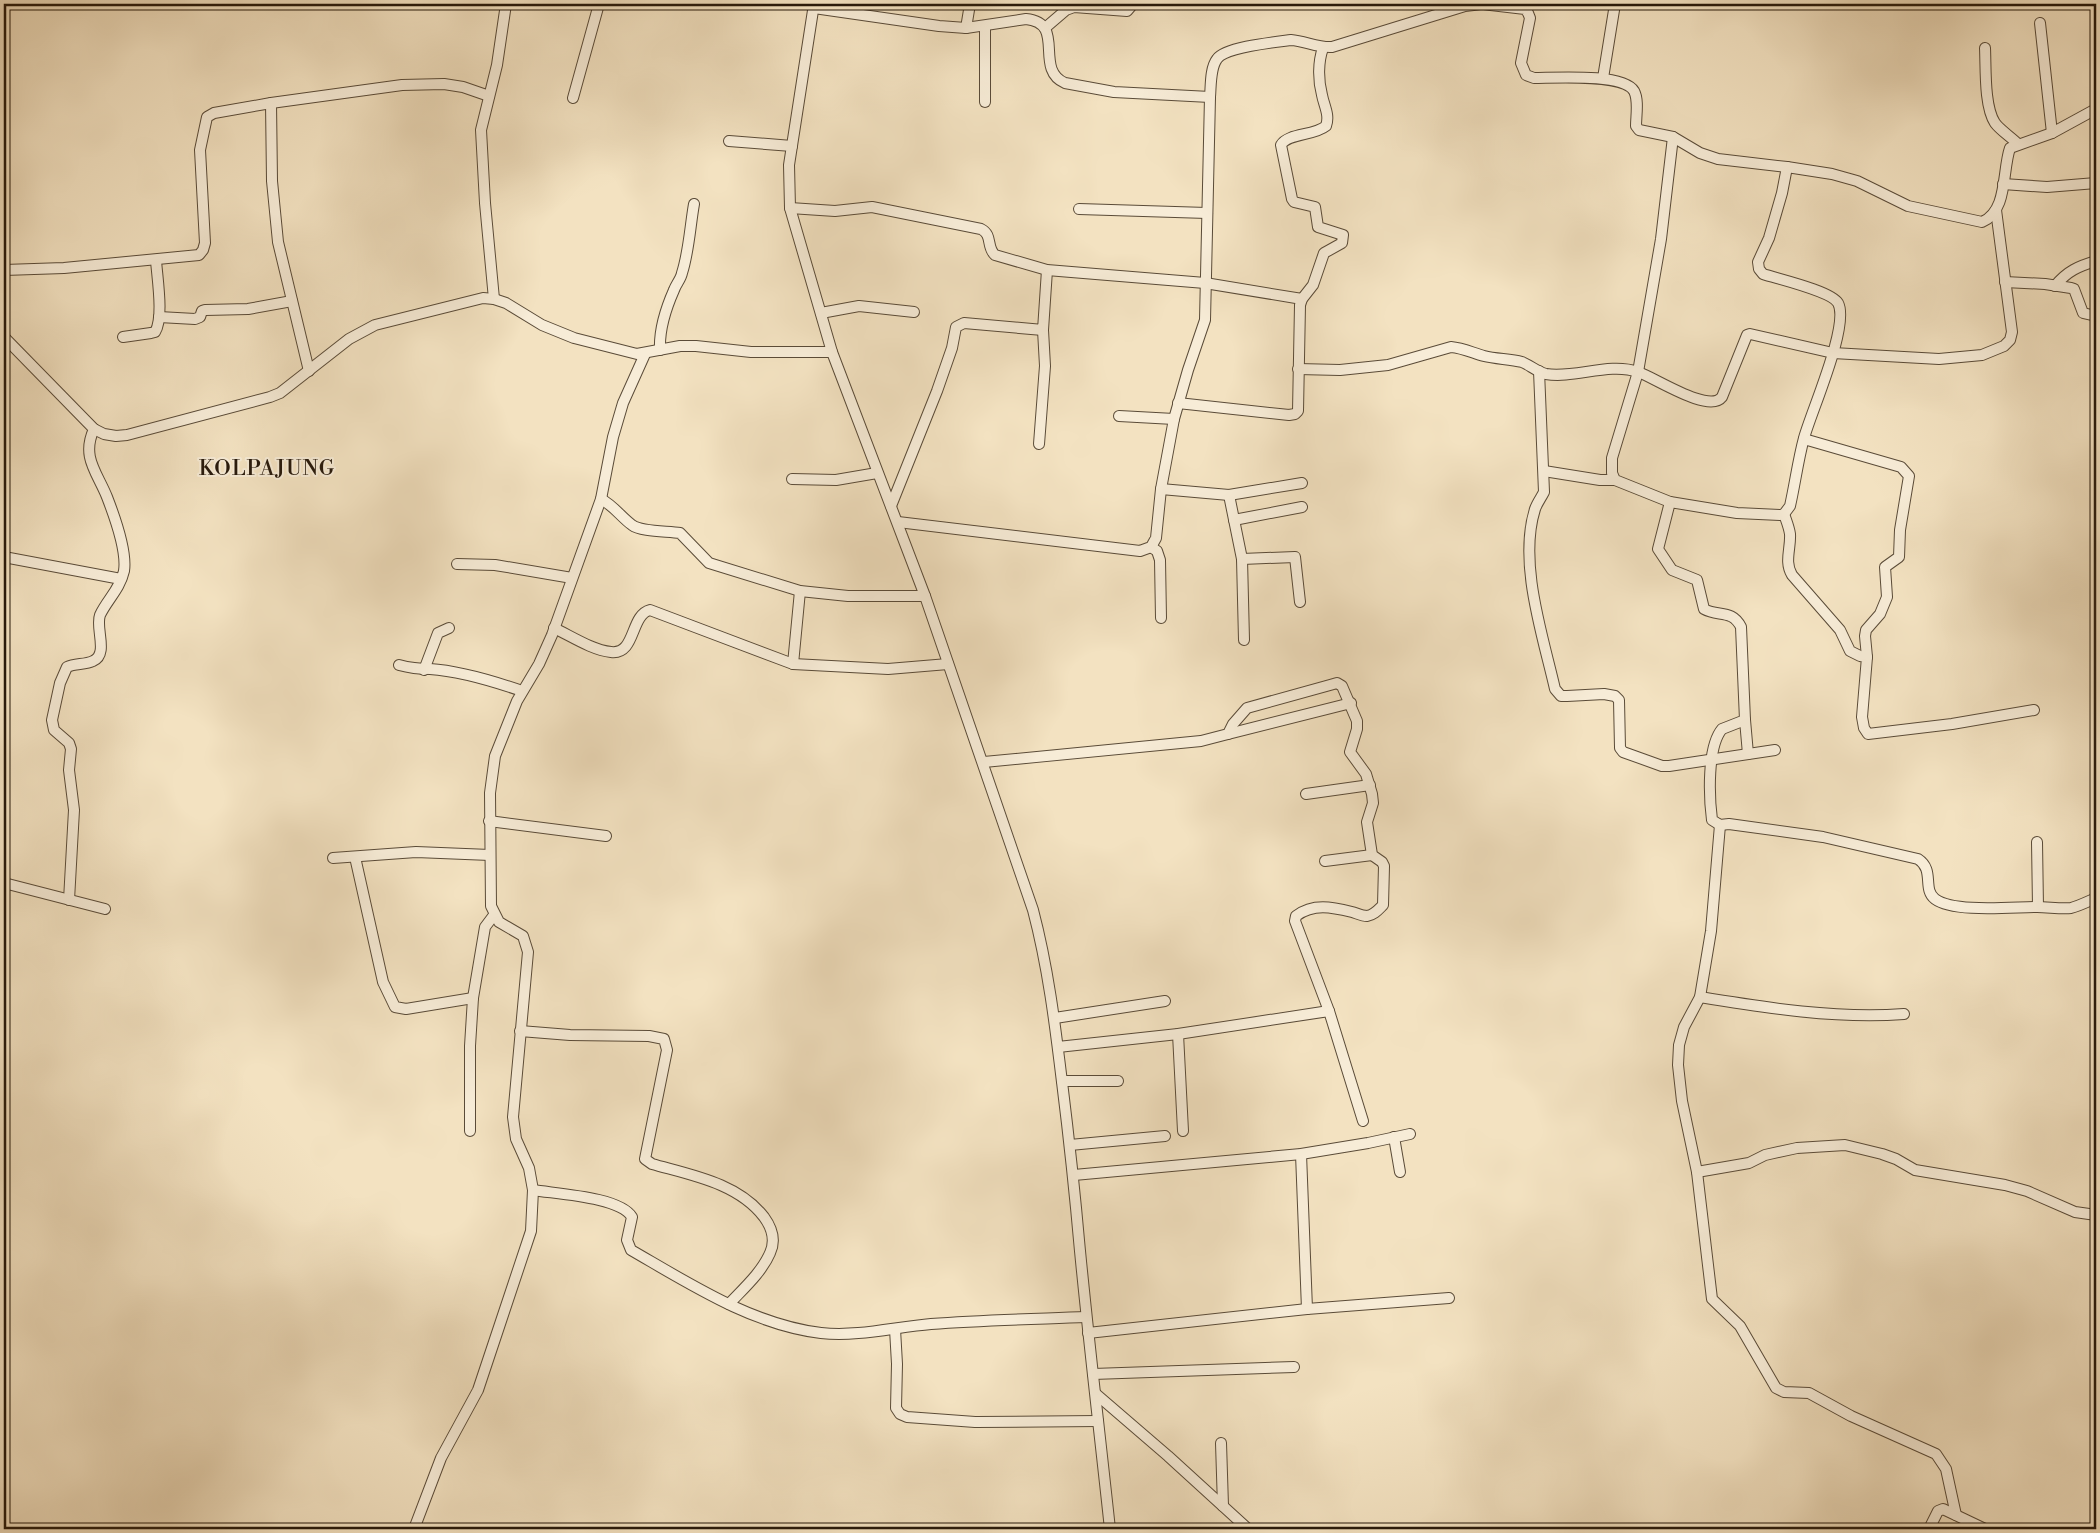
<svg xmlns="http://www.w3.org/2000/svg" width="2100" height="1533" viewBox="0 0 2100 1533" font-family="'Libre Bodoni',serif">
	<rect width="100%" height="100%" fill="#f3e2c1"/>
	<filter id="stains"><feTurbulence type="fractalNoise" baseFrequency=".004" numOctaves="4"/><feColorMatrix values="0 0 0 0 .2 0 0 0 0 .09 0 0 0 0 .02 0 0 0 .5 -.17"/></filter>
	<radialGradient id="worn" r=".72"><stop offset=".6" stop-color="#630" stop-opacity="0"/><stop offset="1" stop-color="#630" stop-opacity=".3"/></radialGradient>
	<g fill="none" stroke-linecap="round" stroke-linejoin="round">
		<defs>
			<g id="minor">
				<path d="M 814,4 L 789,165 L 790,208 L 832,352 L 925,596 L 1033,910 C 1048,967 1055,1024 1062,1082 C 1069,1138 1075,1194 1080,1251 C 1089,1344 1100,1436 1110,1529"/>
				<path d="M 814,8 L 939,26 L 966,28 L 1026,19 C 1067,23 1033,69 1065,83 L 1114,92 L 1210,97"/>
				<polyline points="2040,23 2052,133"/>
				<polyline points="985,26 985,102"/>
				<polyline points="966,28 970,4"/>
				<polyline points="1045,28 1066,10 1074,7 1127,11 1133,4"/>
				<path d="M 1985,48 C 1986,68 1984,106 1995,123 C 2000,130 2011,137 2018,144"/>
				<polyline points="1603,78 1615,4"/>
				<polyline points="573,98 599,4"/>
				<polyline points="271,103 272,181 278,242 309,371"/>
				<polyline points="729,141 792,146"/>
				<path d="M 1787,167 L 1782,193 L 1769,238 L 1758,262 L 1759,269 L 1763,274 C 1778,279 1831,291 1838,303 C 1850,325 1811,412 1804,438 C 1798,460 1795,484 1790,506 L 1784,514 L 1780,515 L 1737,513 L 1670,502 L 1658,549 L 1672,570 L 1697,580 L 1704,609 C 1718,617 1732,609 1741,627 L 1745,720 L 1722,729 C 1707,747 1709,797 1712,820 L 1720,825 L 1729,824 L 1823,837 L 1918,859 C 1935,870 1922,889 1935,899 C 1954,913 2012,907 2037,907 C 2048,907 2061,909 2071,908 C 2079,906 2089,901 2096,898"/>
				<polyline points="2003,184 2047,187 2096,183"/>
				<path d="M 790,208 L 835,211 L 872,207 L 981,229 C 993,235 986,247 995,255 L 1047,270 L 1205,283 L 1302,299"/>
				<polyline points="1079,209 1207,213"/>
				<polyline points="4,270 64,268 199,255 203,250 205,243 200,150 207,117 214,113 271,103 402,85 444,84 463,87 489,96"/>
				<polyline points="2005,282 2045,284 2071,288 2074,289 2083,313 2096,316"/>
				<path d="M 2055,286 C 2067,271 2079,266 2096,261"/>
				<polyline points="494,299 485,203 481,130 497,65 506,4"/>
				<polyline points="821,313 859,306 914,312"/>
				<polyline points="159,317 195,319 200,317 202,311 205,310 248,309 292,301"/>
				<polyline points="4,337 94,429 104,434 116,436 127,435 270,397 280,393 349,339 375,325 483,298 494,299 506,303 542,325 574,338 637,354 680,346 696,346 751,352 832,352"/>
				<path d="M 123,337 L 151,333 L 155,332 C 164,318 157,277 156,260"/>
				<path d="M 660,350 C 659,329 666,308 674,290 C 676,284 681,279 682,273 C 689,251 690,227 694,204"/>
				<path d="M 1298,369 L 1340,370 L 1388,365 L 1451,347 C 1463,348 1473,353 1484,356 C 1496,359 1510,359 1522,362 C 1530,365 1537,372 1546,374 C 1574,379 1609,362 1638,372 C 1654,377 1709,414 1722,397 L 1747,335 L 1750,334 L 1833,353 L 1939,359 L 1982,355 L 2004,346 L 2010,340 L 2012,332 L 1996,210"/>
				<path d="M 1539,371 L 1544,492 C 1541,498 1537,503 1535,509 C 1518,563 1543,636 1555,689 L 1561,696 L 1567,696 L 1604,694 L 1615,696 L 1619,700 L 1620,748 L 1623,752 L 1662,766 L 1669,766 L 1775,750"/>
				<path d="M 1178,403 L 1289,415 L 1295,414 L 1298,411 L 1300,305 L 1302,299 L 1313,285 L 1324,253 L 1342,243 L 1343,235 L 1318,227 L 1315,207 L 1294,202 L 1292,199 L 1281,145 C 1288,133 1314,136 1326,126 C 1330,115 1324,106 1322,95 C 1318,80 1318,62 1323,48"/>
				<polyline points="1119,416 1174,419"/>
				<polyline points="1804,439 1901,467 1909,476 1900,530 1899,557 1885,567 1887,597 1880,614 1866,630 1865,636 1867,657"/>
				<polyline points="1039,444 1045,366 1043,330"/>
				<polyline points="1544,471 1600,480 1615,480"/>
				<polyline points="792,479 836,480 877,473"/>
				<polyline points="1161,489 1229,495 1302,483"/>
				<polyline points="1229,495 1242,559 1244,640"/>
				<path d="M 601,499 C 614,506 621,517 632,525 C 641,532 668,531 680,533 L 709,563 L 800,591 L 848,596 L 925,596"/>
				<polyline points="1670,502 1615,480 1612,473 1612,458 1638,372 1661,239 1673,137"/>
				<polyline points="891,506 937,391 952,348 956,327 964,323 1043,330 1047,270"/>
				<path d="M 1784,514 C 1786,520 1789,527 1790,534 C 1791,548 1784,562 1792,575 L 1840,630 L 1850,651 L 1860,656 L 1867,657 L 1862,717 L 1864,728 L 1868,734 L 1952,724 L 2034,710"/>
				<polyline points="1234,520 1302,507"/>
				<path d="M 898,522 L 1140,551 L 1151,547 L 1156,538 L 1161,489 L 1174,419 L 1188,370 L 1205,320 L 1210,97 C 1211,86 1210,68 1217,59 C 1225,47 1276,42 1291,40 C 1305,41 1318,48 1332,47 L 1465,6 L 1482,4 L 1525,9 L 1528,13 L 1530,18 L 1521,63 L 1526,75 L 1534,78 C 1554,78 1623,73 1634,91 C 1639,100 1636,116 1636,126 L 1639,130 L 1673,137 L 1700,153 L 1718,159 L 1787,167 L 1832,174 L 1857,181 L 1908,206 L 1982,222 C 2008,211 2002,171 2010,148 L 2052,133 L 2096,109"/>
				<polyline points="1151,547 1157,551 1160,560 1161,618"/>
				<polyline points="4,557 121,579"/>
				<polyline points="1242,559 1295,557 1300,602"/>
				<polyline points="457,564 495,565 572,578"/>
				<path d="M 554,628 C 571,636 592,650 611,652 C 636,655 630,615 650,610 L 793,664 L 888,669 L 948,664"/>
				<polyline points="793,664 800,591"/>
				<path d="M 399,665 C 410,668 419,669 430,669 C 461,671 493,681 522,691"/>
				<polyline points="424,670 438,633 449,628"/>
				<polyline points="1745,720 1748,754"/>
				<polyline points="1228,734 1351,703"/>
				<path d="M 984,762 L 1201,741 L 1228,734 L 1233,724 L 1247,708 L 1330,685 L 1337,683 L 1342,686 L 1357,721 L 1357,729 L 1350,752 L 1366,774 L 1372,794 L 1373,803 L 1367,822 L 1372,855 L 1382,862 L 1384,866 L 1383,905 C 1378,910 1374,915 1367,916 C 1362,916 1356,913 1352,912 C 1332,907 1313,903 1296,916 L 1295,921 L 1329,1011 L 1363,1121"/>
				<polyline points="1306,794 1370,785"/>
				<polyline points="489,821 606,836"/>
				<polyline points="1720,825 1711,931 1700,997 1684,1027 1679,1045 1678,1065 1682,1101 1697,1172 1712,1299 1740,1326 1776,1388 1784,1392 1809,1393 1851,1416 1936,1454 1946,1469 1956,1515"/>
				<polyline points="2037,842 2038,907"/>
				<polyline points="355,857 383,982 395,1007 406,1009 473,998"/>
				<polyline points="333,858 416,852 490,855"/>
				<polyline points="1325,861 1372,855"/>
				<polyline points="4,883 105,909"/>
				<path d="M 69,900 L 74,810 L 69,770 L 71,749 L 69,743 L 54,730 L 52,720 L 60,683 L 67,667 C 75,663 85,665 93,661 C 109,654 95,628 100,615 C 107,600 120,589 124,571 C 127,552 114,515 107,497 C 97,472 81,457 94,429"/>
				<path d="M 1700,997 C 1767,1008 1836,1019 1904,1014"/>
				<polyline points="1055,1018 1165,1001"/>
				<path d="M 520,1031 L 570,1035 L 649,1036 L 664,1039 L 667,1050 L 645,1159 L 652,1164 C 691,1175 738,1183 764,1217 C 772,1228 776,1240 770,1253 C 762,1272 743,1289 729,1304"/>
				<polyline points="1178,1034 1183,1131"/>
				<polyline points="1058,1047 1178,1034 1329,1011"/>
				<polyline points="1062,1081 1118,1081"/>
				<polyline points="470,1131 470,1046 473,998 485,927 494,915"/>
				<polyline points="1394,1137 1400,1172"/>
				<polyline points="1070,1145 1165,1136"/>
				<polyline points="1301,1154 1307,1309"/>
				<polyline points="1697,1172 1749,1163 1765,1155 1797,1148 1845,1145 1882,1154 1896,1159 1915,1170 2005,1185 2027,1191 2075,1212 2096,1215"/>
				<polyline points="1074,1175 1301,1154 1368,1143 1410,1134"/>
				<path d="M 533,1190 C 557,1194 620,1197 632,1217 L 627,1240 L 631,1250 C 690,1284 753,1325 821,1333 C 858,1337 895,1327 931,1324 C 983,1320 1035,1319 1086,1317"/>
				<polyline points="895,1329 897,1364 896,1408 900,1414 907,1417 975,1422 1098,1421"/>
				<polyline points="1088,1333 1307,1309 1449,1298"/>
				<polyline points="1093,1374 1294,1367"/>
				<polyline points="1096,1394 1168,1456 1248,1529"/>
				<polyline points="1221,1443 1223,1506"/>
				<polyline points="414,1529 441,1458 478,1390 531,1231 533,1190 529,1168 516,1139 513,1117 528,952 523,936 499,922 491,906 490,793 495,756 517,701 539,664 552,635 601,499 613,437 623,403 645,354"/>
				<polyline points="1929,1529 1938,1511 1943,1509 1985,1529"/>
			</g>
		</defs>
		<!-- minor casing -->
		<use href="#minor" stroke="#5a4b38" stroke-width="12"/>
		<!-- minor -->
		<use href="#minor" stroke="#f7ecd7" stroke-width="10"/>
	</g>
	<g text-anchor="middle" stroke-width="4" stroke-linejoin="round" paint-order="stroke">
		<!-- quarter labels -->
		<g font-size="21" letter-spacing="1" fill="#27190b" stroke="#f7ecd7">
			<text x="267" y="475">KOLPAJUNG</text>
		</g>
	</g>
	<!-- margin -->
	<rect width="2100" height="1533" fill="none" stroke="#f3e2c1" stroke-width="20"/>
	<rect x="5" y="5" width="2090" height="1523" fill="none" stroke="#27190b" stroke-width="2.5"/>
	<rect x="10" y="10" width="2080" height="1513" fill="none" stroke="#27190b"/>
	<rect width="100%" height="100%" filter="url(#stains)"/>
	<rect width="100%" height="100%" fill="url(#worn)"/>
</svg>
